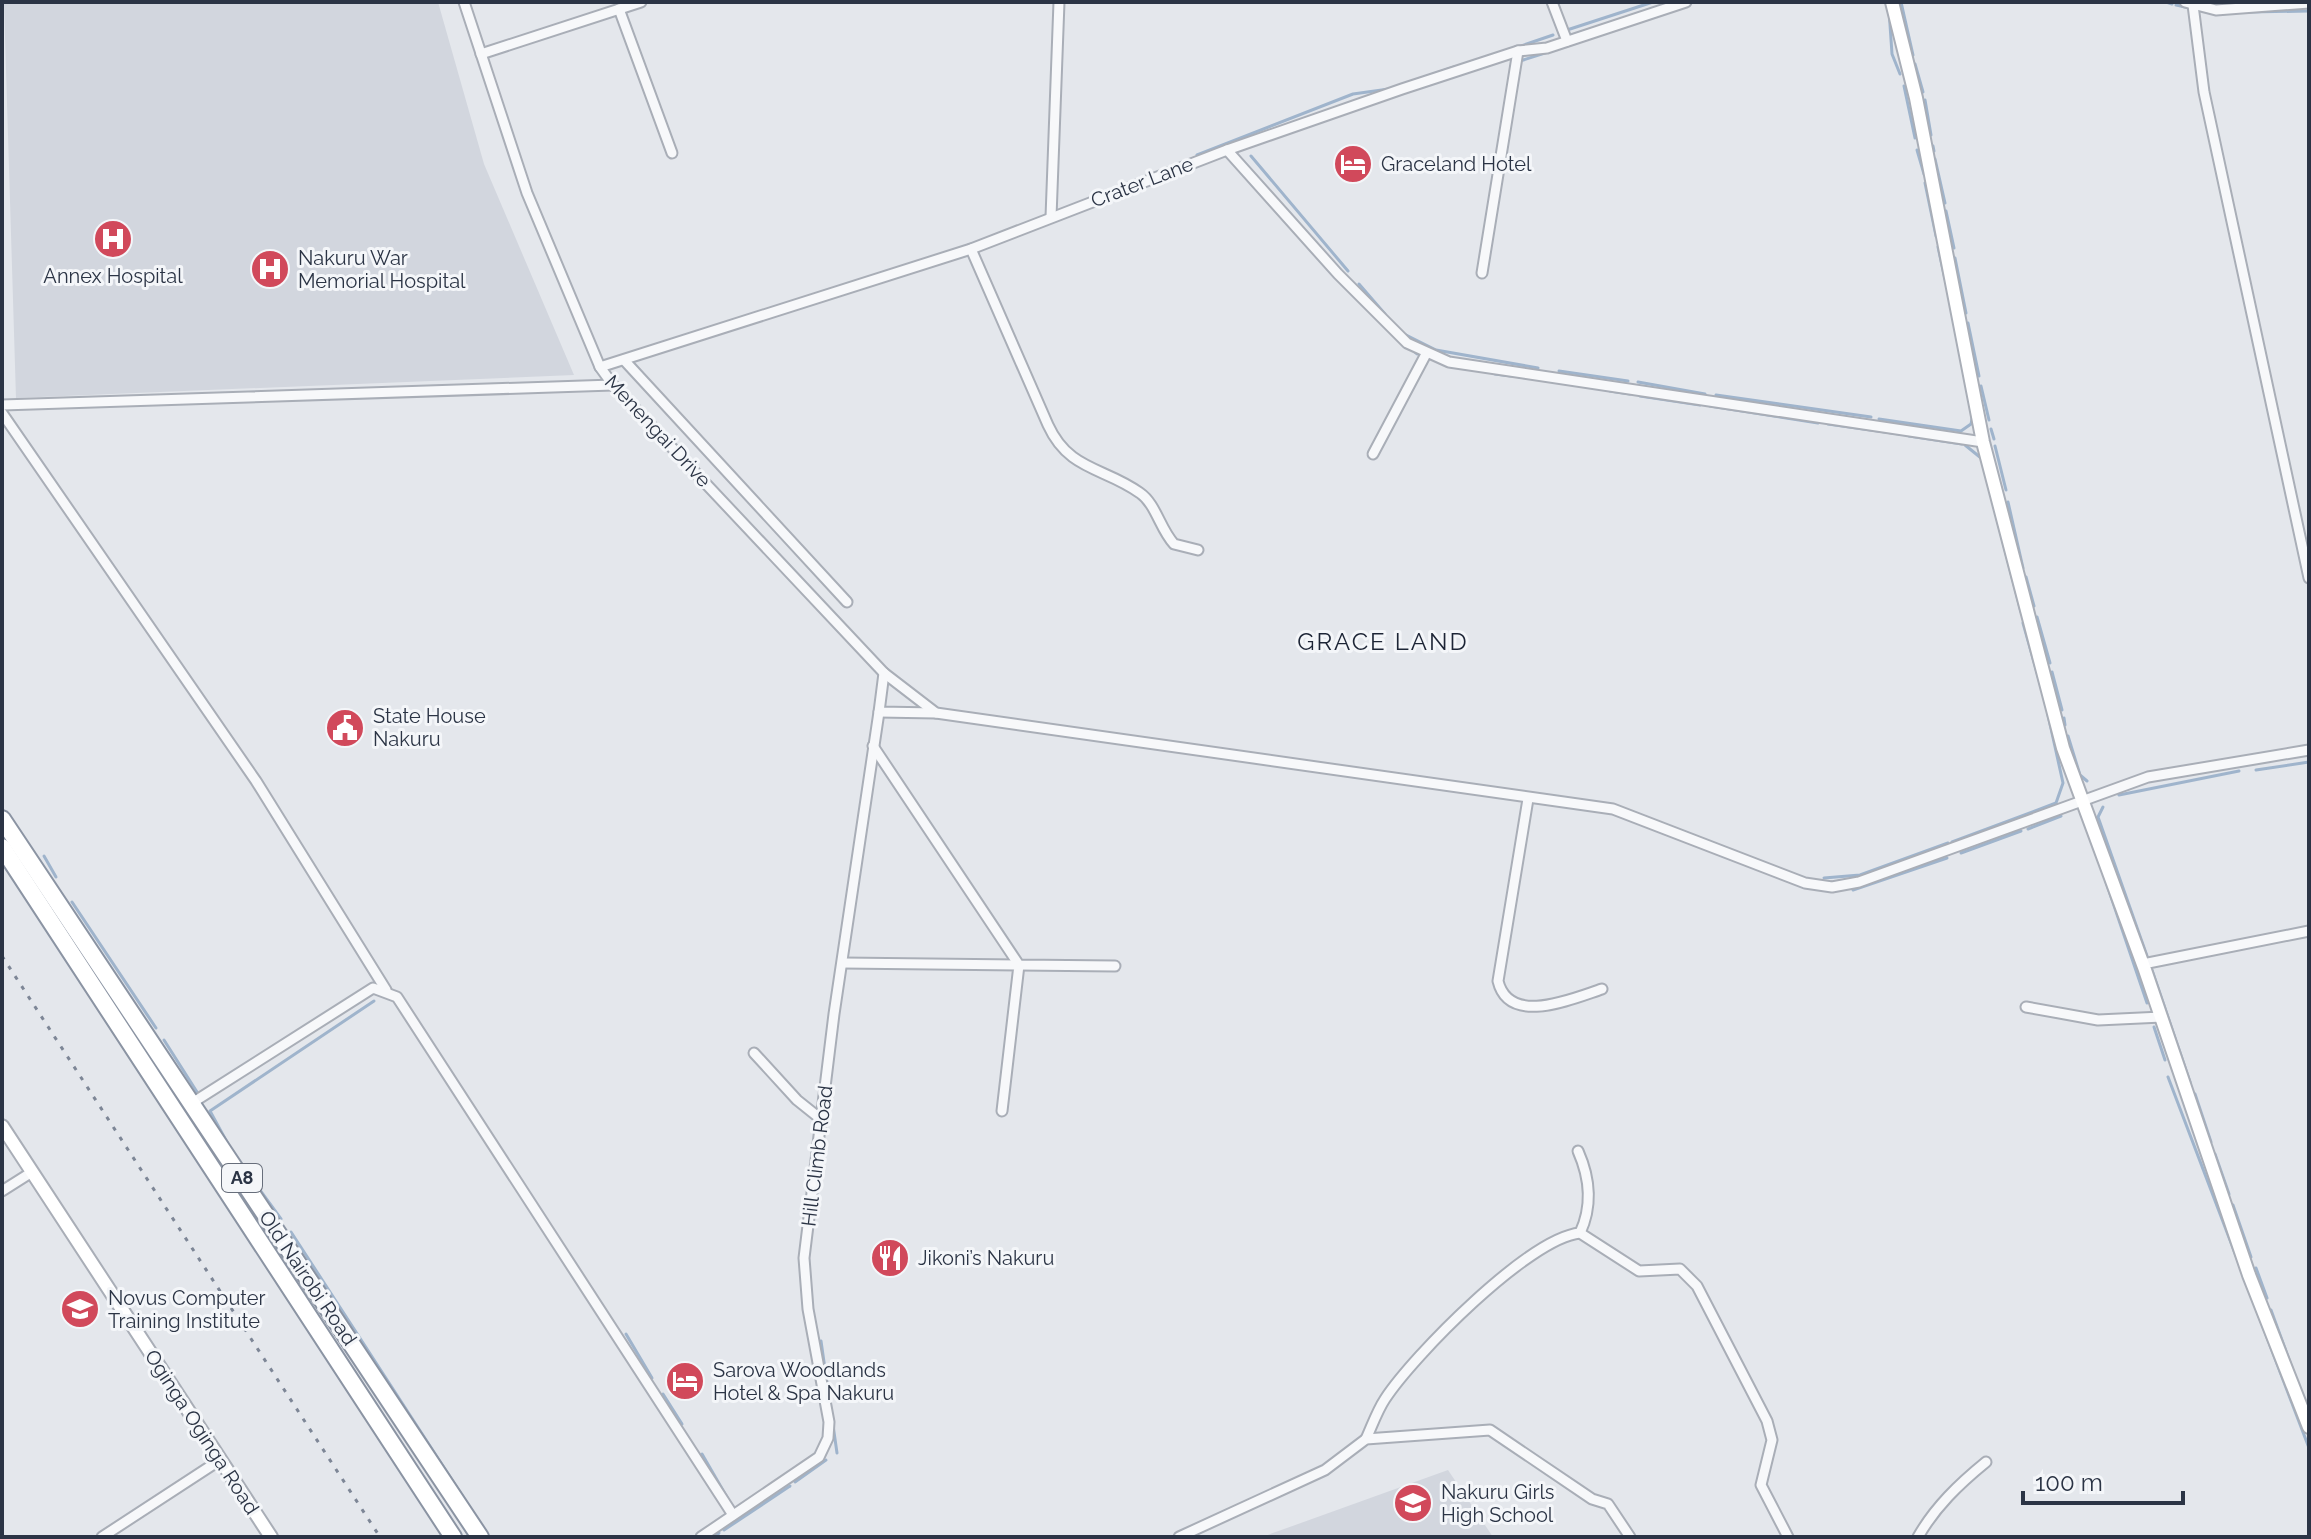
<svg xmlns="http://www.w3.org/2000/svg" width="2311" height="1539" viewBox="0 0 2311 1539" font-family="Raleway,sans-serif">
	<rect width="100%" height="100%" fill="#e4e7ec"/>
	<!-- built -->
	<g fill="#d2d6de">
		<polygon points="30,2 438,2 484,164 574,375 16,398 4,4"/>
		<polygon points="1448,1470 1493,1537 1262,1537"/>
	</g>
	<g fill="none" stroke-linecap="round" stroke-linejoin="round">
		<!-- stream -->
		<g stroke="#9fb4cc" stroke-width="3">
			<polyline points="1901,2 1913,55"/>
			<polyline points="2166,2 2172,4"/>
			<polyline points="2209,4 2225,5"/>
			<polyline points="2176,5 2190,8"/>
			<polyline points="1889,10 1892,54 1900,74"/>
			<polyline points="2249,12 2309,11"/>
			<polyline points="1567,30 1653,2"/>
			<polyline points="1518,47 1553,35"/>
			<polyline points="1517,62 1548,52"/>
			<polyline points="1915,64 1923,92"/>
			<polyline points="1419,79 1454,67"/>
			<polyline points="1904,86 1915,138"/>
			<polyline points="1925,100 1931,135"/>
			<polyline points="1933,146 1934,151"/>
			<polyline points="1917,150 1924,174"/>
			<polyline points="1197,155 1353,94 1389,89"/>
			<polyline points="1251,156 1348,271"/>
			<polyline points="1935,159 1945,203"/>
			<polyline points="1925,183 1936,236"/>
			<polyline points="1946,211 1954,248"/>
			<polyline points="1938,247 1945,279"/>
			<polyline points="1955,258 1966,313"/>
			<polyline points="1359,284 1385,314"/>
			<polyline points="1374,316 1417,354"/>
			<polyline points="1968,323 1979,376"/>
			<polyline points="1404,334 1436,350 1538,368"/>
			<polyline points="1559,371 1628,381"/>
			<polyline points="1495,374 1511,376"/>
			<polyline points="1519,377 1535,379"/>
			<polyline points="1638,382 1705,394"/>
			<polyline points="1981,386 1989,420"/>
			<polyline points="1610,391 1630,394"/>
			<polyline points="1716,395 1871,417"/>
			<polyline points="1640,396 1700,405"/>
			<polyline points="1710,406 1818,423"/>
			<polyline points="1879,419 1961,431 1971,424 1973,414"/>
			<polyline points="1828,424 1899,434"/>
			<polyline points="1991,429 1994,439"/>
			<polyline points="1909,436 1962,444"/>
			<polyline points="1965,445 1981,458"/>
			<polyline points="1995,446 2006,490"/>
			<polyline points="2008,502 2023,568"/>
			<polyline points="1997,519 2021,612"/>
			<polyline points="2026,577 2034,606"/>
			<polyline points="2037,617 2050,663"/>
			<polyline points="2023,623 2045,701"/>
			<polyline points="2052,672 2062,710"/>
			<polyline points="2064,718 2065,725"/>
			<polyline points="2068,736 2080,775 2087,781"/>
			<polyline points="2256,770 2309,762"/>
			<polyline points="2119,795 2239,771"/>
			<polyline points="2103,807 2098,817 2147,956"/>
			<polyline points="2028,829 2061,816"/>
			<polyline points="1952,842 2056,803 2063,783 2048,715"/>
			<polyline points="1961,853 2021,831"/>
			<polyline points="44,856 56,877"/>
			<polyline points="1824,878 1860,875 1948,843"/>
			<polyline points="2106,882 2147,1003"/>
			<polyline points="1853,890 1947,858"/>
			<polyline points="72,902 156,1028"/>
			<polyline points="2152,970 2190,1082"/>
			<polyline points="2154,1027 2165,1060"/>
			<polyline points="164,1040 197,1092"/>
			<polyline points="2168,1077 2309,1448"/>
			<polyline points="2195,1094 2211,1142"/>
			<polyline points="228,1144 210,1111 374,1001"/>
			<polyline points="2215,1154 2229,1194"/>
			<polyline points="236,1157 281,1219"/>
			<polyline points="2233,1205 2251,1257"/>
			<polyline points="291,1232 478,1520"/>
			<polyline points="2256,1268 2267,1298"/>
			<polyline points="2271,1310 2295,1376"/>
			<polyline points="626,1334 652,1378"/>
			<polyline points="821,1341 837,1453"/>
			<polyline points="663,1394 682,1424"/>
			<polyline points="702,1454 728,1499"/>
			<polyline points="795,1482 826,1460"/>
			<polyline points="724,1530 790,1486"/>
			<polyline points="713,1537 719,1533"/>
		</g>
		<defs>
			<g id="street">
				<polyline points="464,2 527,193 600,367 613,385 884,673 936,713 1613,809 1805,883 1832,887 1859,882 2148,777 2309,750"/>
				<polyline points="1552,2 1567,41"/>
				<polyline points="2185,2 2216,10 2309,3"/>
				<polyline points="2193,5 2204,92 2309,578"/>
				<polyline points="619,9 672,153"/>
				<polyline points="481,54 641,2"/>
				<polyline points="1227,150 1338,274 1407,343 1449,362 1983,442"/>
				<polyline points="1051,217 1059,2"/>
				<path d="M 971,249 L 1048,425 C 1069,471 1104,467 1140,493 C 1156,504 1160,529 1174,544 L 1198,550"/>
				<polyline points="1482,273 1518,51"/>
				<polyline points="624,360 847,602"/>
				<polyline points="600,367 971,249 1227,150 1402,89 1518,51 1547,48 1686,2"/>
				<polyline points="2,405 613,385"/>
				<polyline points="2,413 256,781 386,990"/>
				<polyline points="1373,454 1426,354"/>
				<polyline points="884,673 879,712 936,713"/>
				<polyline points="873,746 1019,965 1115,966"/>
				<path d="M 1528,799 L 1498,981 C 1509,1027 1574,998 1602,989"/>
				<polyline points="843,963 1019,965 1002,1111"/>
				<polyline points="2143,964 2309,931"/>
				<polyline points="2026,1007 2098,1020 2162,1017"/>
				<polyline points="754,1053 797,1100 822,1120"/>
				<polyline points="192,1103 373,988 397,997 733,1515"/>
				<path d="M 1578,1151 C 1590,1178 1593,1205 1580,1233"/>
				<polyline points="2,1191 32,1172"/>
				<path d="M 1366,1439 C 1372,1426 1377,1411 1385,1399 C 1413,1356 1529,1238 1580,1233 L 1639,1271 L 1680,1269 L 1697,1286 L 1767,1421 L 1772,1440 L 1761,1485 L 1788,1537"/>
				<polyline points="102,1537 220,1460"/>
				<polyline points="701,1537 819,1457 828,1438 829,1422 808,1309 804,1258 834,1014 879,712"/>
				<polyline points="1179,1537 1325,1470 1366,1439 1490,1430 1592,1499 1608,1504 1630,1537"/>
				<path d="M 1918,1537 C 1935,1507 1959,1484 1986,1462"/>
			</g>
			<g id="secondary">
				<polyline points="1892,2 1916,98 1983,442 2063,748 2145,970 2249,1275 2309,1427"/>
				<polyline points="2,1126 271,1537"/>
			</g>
			<g id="highway">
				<polyline points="2,819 480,1537"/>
				<polyline points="2,847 453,1537"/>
			</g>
		</defs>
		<!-- street casing -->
		<use href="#street" stroke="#a9aeb7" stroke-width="13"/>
		<!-- secondary casing -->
		<use href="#secondary" stroke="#a9aeb7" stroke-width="16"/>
		<!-- highway casing -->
		<use href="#highway" stroke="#8b94a3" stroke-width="20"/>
		<!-- street -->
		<use href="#street" stroke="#f7f8fa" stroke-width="9"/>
		<!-- secondary -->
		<use href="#secondary" stroke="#fff" stroke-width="12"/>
		<!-- highway -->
		<use href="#highway" stroke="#fff" stroke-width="16"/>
		<!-- rail -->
		<polyline stroke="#7d8696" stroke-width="3" stroke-dasharray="4 8" stroke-linecap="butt" points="2,956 380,1537"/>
	</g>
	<!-- icons -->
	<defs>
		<symbol id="hotel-disc" viewBox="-11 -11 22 22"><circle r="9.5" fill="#d1495b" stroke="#f4f6f9"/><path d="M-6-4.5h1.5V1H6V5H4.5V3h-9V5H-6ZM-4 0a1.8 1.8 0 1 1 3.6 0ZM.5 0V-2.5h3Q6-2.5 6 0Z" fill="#fff"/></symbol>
		<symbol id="hospital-disc" viewBox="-11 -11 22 22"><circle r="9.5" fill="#d1495b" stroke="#f4f6f9"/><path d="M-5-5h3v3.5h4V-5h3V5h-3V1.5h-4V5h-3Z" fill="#fff"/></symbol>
		<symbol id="civic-disc" viewBox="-11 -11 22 22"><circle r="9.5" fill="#d1495b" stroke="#f4f6f9"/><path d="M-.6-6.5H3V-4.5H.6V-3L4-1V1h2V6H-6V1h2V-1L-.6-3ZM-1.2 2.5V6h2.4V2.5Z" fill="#fff"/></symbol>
		<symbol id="restaurant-disc" viewBox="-11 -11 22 22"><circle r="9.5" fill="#d1495b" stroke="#f4f6f9"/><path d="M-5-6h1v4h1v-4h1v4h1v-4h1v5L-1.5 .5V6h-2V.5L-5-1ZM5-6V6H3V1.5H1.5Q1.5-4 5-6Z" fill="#fff"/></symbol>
		<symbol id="university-disc" viewBox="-11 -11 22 22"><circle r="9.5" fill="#d1495b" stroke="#f4f6f9"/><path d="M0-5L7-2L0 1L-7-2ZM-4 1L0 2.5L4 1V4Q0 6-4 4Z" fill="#fff"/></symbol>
		<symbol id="school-disc" viewBox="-11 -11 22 22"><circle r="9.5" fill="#d1495b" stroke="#f4f6f9"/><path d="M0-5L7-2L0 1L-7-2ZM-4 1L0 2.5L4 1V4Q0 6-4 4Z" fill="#fff"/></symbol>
	</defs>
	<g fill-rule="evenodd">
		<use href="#hotel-disc" x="1331" y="142" width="44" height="44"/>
		<use href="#hospital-disc" x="91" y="217" width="44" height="44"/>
		<use href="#hospital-disc" x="248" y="247" width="44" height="44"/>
		<use href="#civic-disc" x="323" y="706" width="44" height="44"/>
		<use href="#restaurant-disc" x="868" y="1236" width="44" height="44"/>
		<use href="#university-disc" x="58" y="1287" width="44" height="44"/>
		<use href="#hotel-disc" x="663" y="1359" width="44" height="44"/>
		<use href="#school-disc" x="1391" y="1481" width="44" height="44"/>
	</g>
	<g text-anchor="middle" stroke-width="6" stroke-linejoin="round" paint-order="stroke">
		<!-- shield labels -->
		<rect fill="#f4f6f9" stroke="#676e7b" stroke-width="2" x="222" y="1164" width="40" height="28" rx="6"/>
		<g font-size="18" font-weight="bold" fill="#2b3445">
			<text x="242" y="1184">A8</text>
		</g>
		<!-- poi labels -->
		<g font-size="20" fill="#2b3445" stroke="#f4f6f9" text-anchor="start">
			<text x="1381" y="171">Graceland Hotel</text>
			<text x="298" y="265">Nakuru War<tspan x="298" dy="23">Memorial Hospital</tspan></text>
			<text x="113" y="283" text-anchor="middle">Annex Hospital</text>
			<text x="373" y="723">State House<tspan x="373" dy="23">Nakuru</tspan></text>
			<text x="918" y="1265">Jikoni’s Nakuru</text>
			<text x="108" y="1305">Novus Computer<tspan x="108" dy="23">Training Institute</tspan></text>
			<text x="713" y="1377">Sarova Woodlands<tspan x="713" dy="23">Hotel &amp; Spa Nakuru</tspan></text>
			<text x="1441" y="1499">Nakuru Girls<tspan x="1441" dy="23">High School</tspan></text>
		</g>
		<!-- street labels -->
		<g font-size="20" fill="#2b3445" stroke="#f4f6f9">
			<text transform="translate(1142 182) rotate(-21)" y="7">Crater Lane</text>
			<text transform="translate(658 431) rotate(47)" y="7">Menengai Drive</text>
			<text transform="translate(817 1156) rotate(-83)" y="7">Hill Climb Road</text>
			<text transform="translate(308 1278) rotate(56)" y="7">Old Nairobi Road</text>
			<text transform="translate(202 1432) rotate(57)" y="7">Oginga Oginga Road</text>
		</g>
		<!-- quarter labels -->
		<g font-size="24" letter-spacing="2" fill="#1d2536" stroke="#f4f6f9">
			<text x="1383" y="650">GRACE LAND</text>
		</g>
	</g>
	<!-- border -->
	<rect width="2311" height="1539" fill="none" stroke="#2b3445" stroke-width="8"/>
	<!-- scale -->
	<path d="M2023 1491v12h160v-12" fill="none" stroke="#2b3445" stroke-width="4"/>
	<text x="2035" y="1491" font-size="24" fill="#2b3445" stroke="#f4f6f9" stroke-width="6" paint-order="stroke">100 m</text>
</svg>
